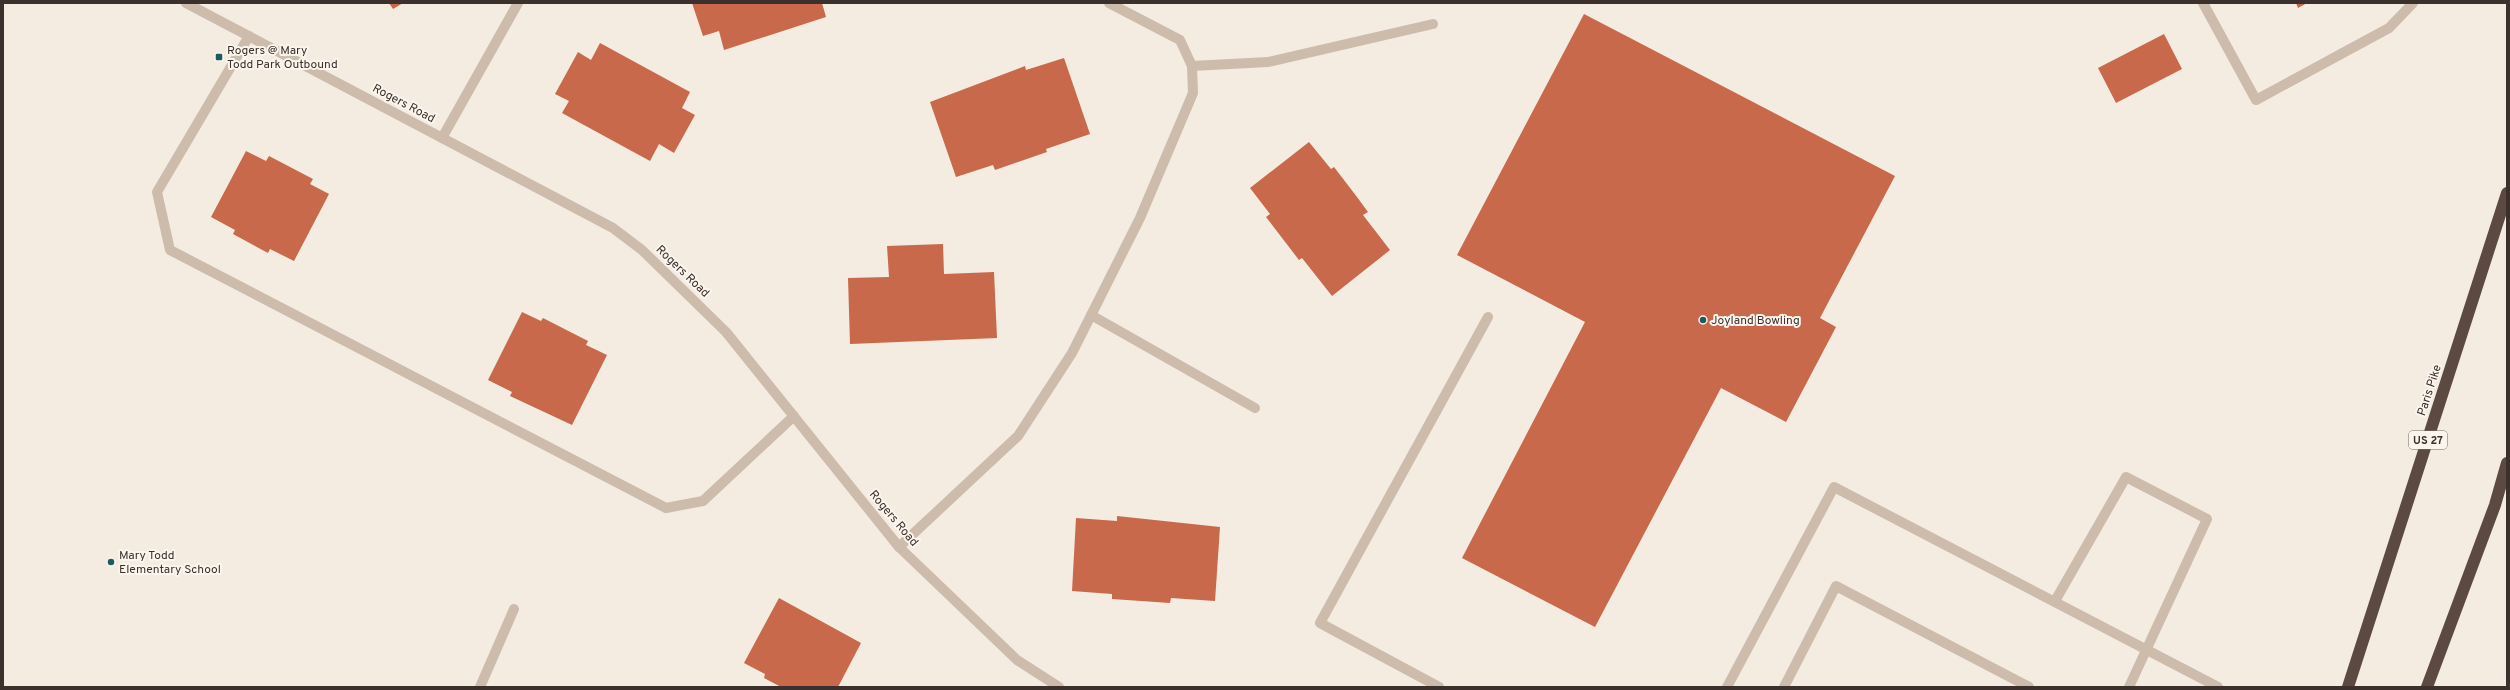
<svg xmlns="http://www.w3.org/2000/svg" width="2510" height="690" viewBox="0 0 2510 690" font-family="Overpass,sans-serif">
	<rect width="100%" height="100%" fill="#f4ebe1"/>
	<!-- building -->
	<g fill="#c8694b">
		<polygon points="389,3 403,3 393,9"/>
		<polygon points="692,3 822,3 826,17 724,50 719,31 703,36"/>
		<polygon points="2296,3 2307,3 2298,8"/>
		<polygon points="1584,14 1895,176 1820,318 1836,327 1786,422 1721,388 1595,627 1462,558 1585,322 1457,255"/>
		<polygon points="2164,34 2182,69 2116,103 2098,68"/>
		<polygon points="600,43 690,92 682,108 695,115 674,153 659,144 650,161 562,113 569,101 555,94 578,52 591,60"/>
		<polygon points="1064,58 1090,134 1046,149 1047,152 995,170 993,165 956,177 930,102 1025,66 1026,70"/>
		<polygon points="1309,142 1331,169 1334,167 1357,197 1368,212 1363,215 1390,250 1332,296 1302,258 1299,260 1266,217 1270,214 1250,188"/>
		<polygon points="246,151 266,161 269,156 313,179 310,184 329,194 294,261 270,249 268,253 233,234 235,230 211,217"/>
		<polygon points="943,244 944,274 994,272 997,338 850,344 848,278 889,277 887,246"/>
		<polygon points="522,312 541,321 543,318 588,341 586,345 607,355 572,425 510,396 512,392 488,380"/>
		<polygon points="1117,516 1220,527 1215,601 1171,598 1170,603 1112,599 1112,594 1072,591 1076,518 1117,521"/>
		<polygon points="779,598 861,643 838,687 781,687 764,678 765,674 744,663"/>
	</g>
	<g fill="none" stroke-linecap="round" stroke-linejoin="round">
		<!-- lane -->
		<g stroke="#cdbbac" stroke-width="10">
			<polyline points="2203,3 2256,100 2389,28 2413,3"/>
			<polyline points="249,36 157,192 170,250 666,508 703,501 794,416"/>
			<polyline points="2055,601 2126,477 2207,519 2129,687"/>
			<polyline points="480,687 514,609"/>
			<polyline points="1439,687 1320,623 1488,317"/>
			<polyline points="1727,687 1834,487 2218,687"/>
			<polyline points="1784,687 1836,586 2029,687"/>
		</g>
		<!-- street -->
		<g stroke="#cdbbac" stroke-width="10">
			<polyline points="186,3 613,228 642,250 726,332 899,547 1017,660 1059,687"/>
			<polyline points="1192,66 1268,62 1433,24"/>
			<polyline points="442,138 518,3"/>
			<polyline points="1091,315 1255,408"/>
			<polyline points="899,547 1018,436 1072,353 1140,218 1193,93 1192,66 1180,40 1109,3"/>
		</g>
		<!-- highway -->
		<g stroke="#5c4a42" stroke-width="12">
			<polyline points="2348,687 2507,193"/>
			<polyline points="2427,687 2495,505 2507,463"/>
		</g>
	</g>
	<!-- markers -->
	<g fill="#1f5a5e" stroke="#fbf5ee" stroke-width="1.5">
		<rect x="215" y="53" width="8" height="8" rx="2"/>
		<circle cx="1703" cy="320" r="4"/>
		<circle cx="111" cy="562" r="4"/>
	</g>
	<g text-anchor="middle" stroke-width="4" stroke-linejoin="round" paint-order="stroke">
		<!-- shield labels -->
		<rect fill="#fbf5ee" stroke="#756b66" stroke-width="1" x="2409" y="431" width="38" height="18" rx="3"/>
		<g font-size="11" font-weight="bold" fill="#3b302b">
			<text x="2428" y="444">US 27</text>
		</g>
		<!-- poi labels -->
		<g font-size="12" fill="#3b302b" stroke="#fbf5ee" text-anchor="start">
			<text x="227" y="54">Rogers @ Mary<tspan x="227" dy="14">Todd Park Outbound</tspan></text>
			<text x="1711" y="324">Joyland Bowling</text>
			<text x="119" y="559">Mary Todd<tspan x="119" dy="14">Elementary School</tspan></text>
		</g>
		<!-- street labels -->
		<g font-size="12" fill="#3b302b" stroke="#fbf5ee">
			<text transform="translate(404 103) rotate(28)" y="4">Rogers Road</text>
			<text transform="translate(683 271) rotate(44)" y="4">Rogers Road</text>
			<text transform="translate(2429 390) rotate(-72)" y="4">Paris Pike</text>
			<text transform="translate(894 518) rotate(50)" y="4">Rogers Road</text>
		</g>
	</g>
	<!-- border -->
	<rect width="2510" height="690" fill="none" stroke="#3b302b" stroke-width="8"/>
</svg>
